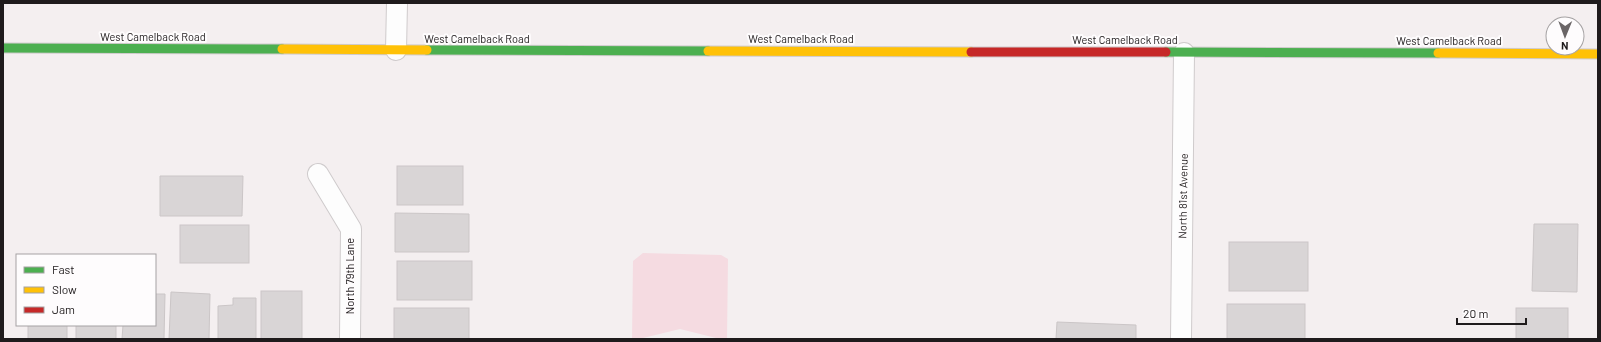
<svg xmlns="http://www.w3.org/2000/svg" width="1601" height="342" viewBox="0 0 1601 342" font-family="Barlow,sans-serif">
	<rect width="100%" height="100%" fill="#f4eff0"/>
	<!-- green -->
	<polygon fill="#f5dbe1" points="643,253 721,255 728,259 727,339 720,339 680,329 639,339 632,339 633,261"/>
	<!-- building -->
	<g fill="#d9d5d6" stroke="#cbc6c7">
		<rect x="397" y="166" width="66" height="39"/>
		<polygon points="160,176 243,176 242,216 160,216"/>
		<polygon points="395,213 469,214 469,252 395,252"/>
		<polygon points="1534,224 1578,224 1577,292 1532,291"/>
		<rect x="180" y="225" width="69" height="38"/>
		<rect x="1229" y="242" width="79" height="49"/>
		<rect x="397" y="261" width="75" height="39"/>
		<rect x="261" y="291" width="41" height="48"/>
		<polygon points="171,292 210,294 209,339 169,339"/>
		<polygon points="155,294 165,294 164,339 122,339 123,325 155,325"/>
		<polygon points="233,298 256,298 256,339 218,339 218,306 233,305"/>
		<rect x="1227" y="304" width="78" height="35"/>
		<rect x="394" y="308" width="75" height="31"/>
		<rect x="1516" y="308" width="52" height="31"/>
		<polygon points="1057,322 1136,325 1136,339 1056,339"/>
		<rect x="28" y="325" width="39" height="14"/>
		<rect x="76" y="325" width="40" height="14"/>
	</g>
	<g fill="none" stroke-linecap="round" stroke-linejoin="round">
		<defs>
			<g id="street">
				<polyline points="396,50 397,3"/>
				<polyline points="318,174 351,229 350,339"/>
				<polyline points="1181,339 1184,53"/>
			</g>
			<g id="fast">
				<polyline points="3,48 282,49"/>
				<polyline points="427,50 708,51"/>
				<polyline points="1166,52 1438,53"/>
			</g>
			<g id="slow">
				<polyline points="282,49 427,50"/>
				<polyline points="708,51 971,52"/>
				<polyline points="1438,53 1598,54"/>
			</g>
			<polyline id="jam" points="971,52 1166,52"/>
		</defs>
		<!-- street casing -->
		<use href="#street" stroke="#cfcbcc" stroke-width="22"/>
		<!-- fast casing -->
		<use href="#fast" stroke="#cfcbcc" stroke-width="11"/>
		<!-- slow casing -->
		<use href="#slow" stroke="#cfcbcc" stroke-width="11"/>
		<!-- jam casing -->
		<use href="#jam" stroke="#cfcbcc" stroke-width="11"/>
		<!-- street -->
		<use href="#street" stroke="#fdfdfd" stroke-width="20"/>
		<!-- fast -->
		<use href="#fast" stroke="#4caf50" stroke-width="9"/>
		<!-- slow -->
		<use href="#slow" stroke="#ffc107" stroke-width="9"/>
		<!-- jam -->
		<use href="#jam" stroke="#c62828" stroke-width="9"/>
	</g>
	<g text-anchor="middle" stroke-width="4" stroke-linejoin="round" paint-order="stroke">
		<!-- street labels -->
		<g font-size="11" fill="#1f1b1c" stroke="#fefcfd">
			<text x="153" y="41">West Camelback Road</text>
			<text x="477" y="43">West Camelback Road</text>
			<text x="801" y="43">West Camelback Road</text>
			<text x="1125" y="44">West Camelback Road</text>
			<text x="1449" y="45">West Camelback Road</text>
			<text transform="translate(1183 196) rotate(-89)" y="4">North 81st Avenue</text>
			<text transform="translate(350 276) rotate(-90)" y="4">North 79th Lane</text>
		</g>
	</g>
	<!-- border -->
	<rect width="1601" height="342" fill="none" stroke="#1f1b1c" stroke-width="8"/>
	<!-- legend -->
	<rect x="16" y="254" width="140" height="72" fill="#fefcfd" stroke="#a5a2a3"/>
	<rect x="24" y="267" width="20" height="6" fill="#4caf50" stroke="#a5a2a3"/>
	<text x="52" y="274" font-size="12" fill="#1f1b1c">Fast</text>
	<rect x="24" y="287" width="20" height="6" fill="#ffc107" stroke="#a5a2a3"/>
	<text x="52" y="294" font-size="12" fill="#1f1b1c">Slow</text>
	<rect x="24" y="307" width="20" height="6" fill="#c62828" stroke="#a5a2a3"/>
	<text x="52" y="314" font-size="12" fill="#1f1b1c">Jam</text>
	<!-- north arrow -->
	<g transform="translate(1565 36) rotate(181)"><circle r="19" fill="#fefcfd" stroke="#a5a2a3"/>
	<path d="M0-3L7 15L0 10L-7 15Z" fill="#6a6566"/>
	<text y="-6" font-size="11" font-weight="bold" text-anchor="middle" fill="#1f1b1c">N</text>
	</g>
	<!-- scale -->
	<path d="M1457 318v6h69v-6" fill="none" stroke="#1f1b1c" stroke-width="2"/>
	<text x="1463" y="318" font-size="12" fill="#1f1b1c" stroke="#fefcfd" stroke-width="3" paint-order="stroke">20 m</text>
</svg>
